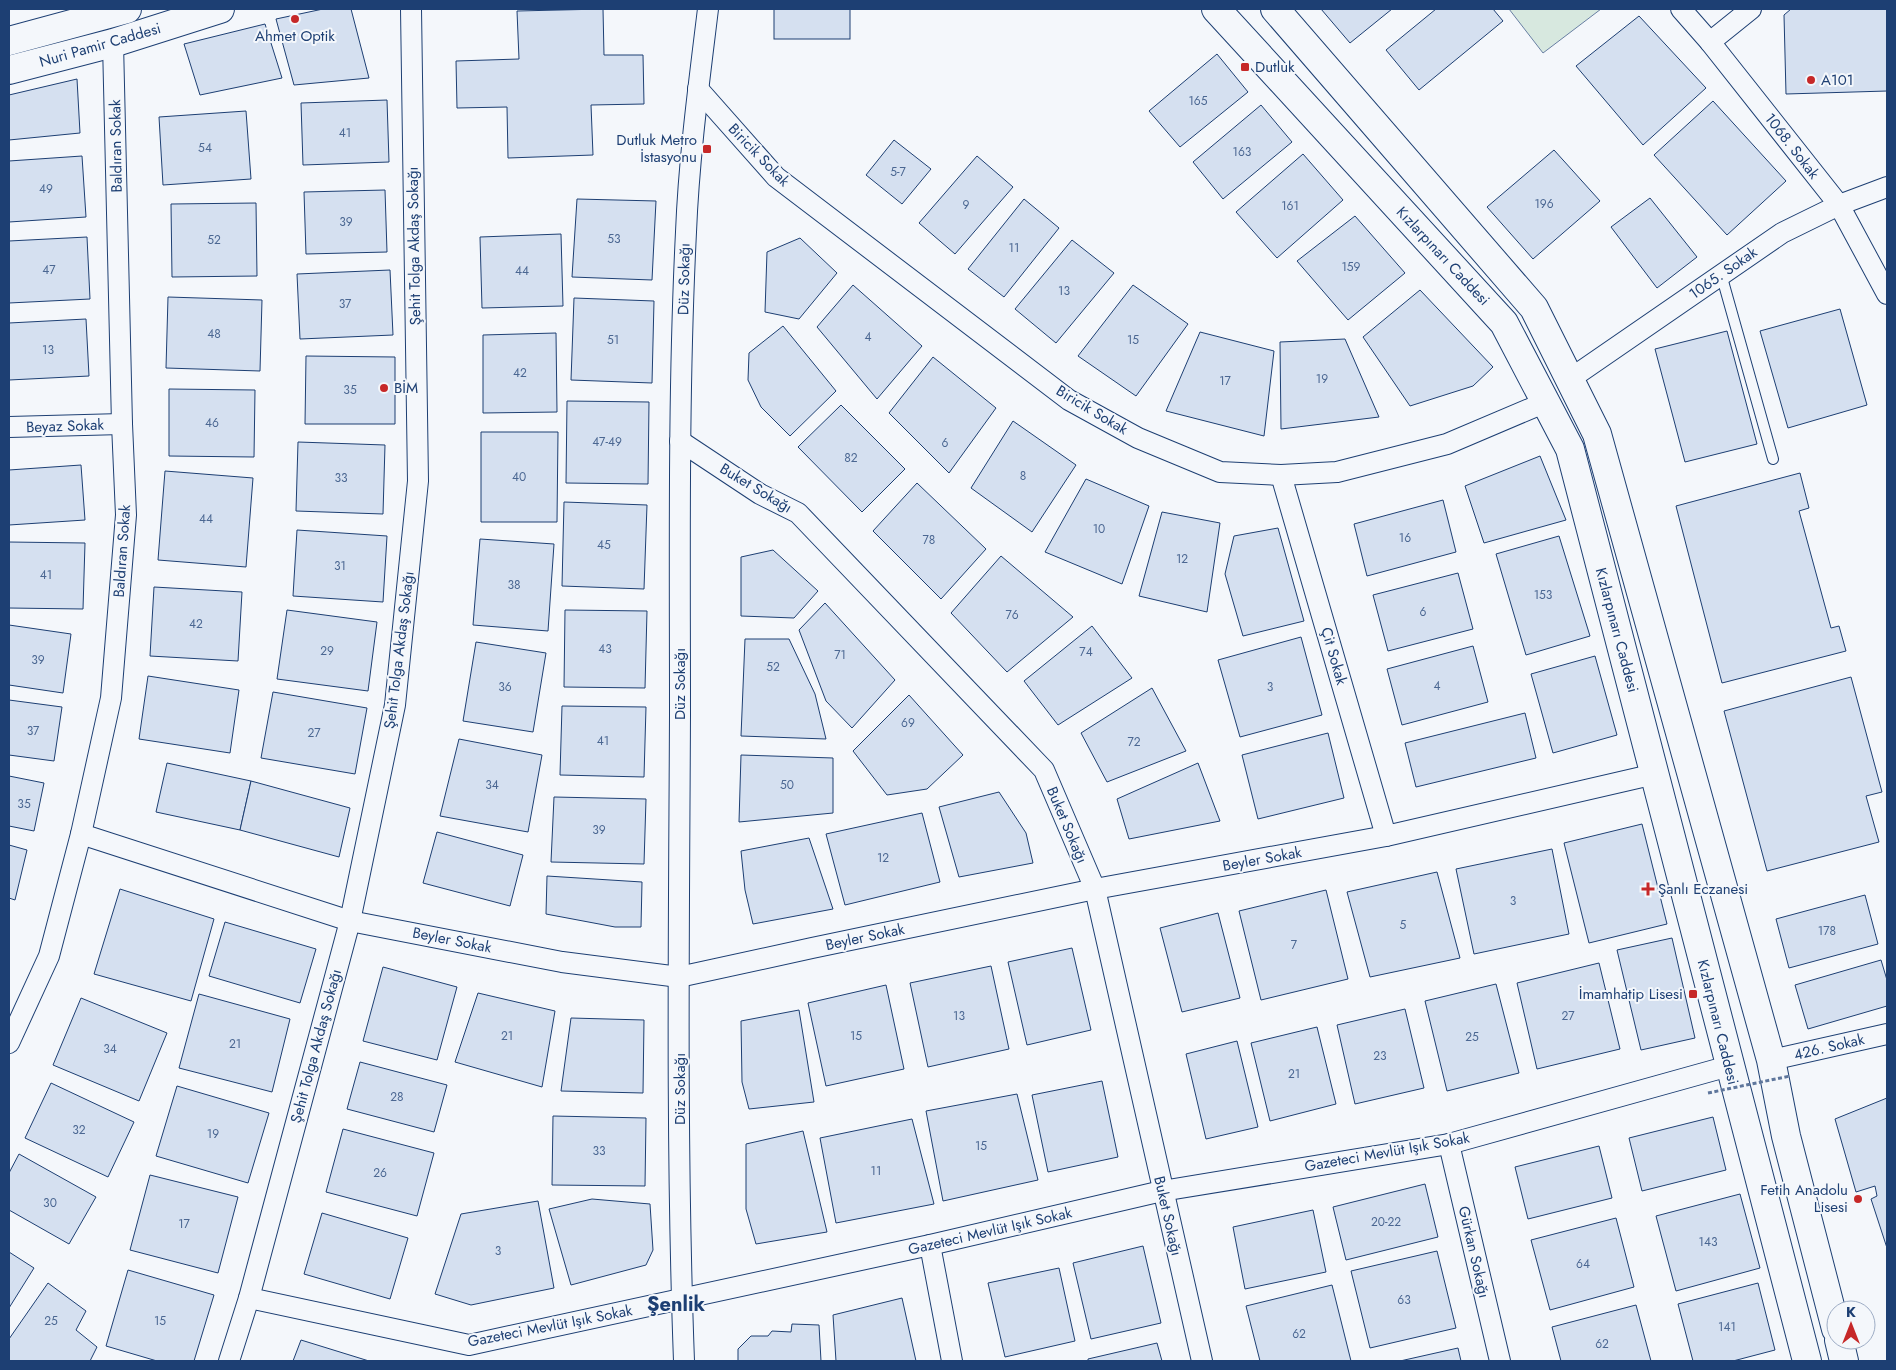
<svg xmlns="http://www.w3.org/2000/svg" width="1896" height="1370" viewBox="0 0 1896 1370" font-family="Jost,sans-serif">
	<rect width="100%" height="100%" fill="#f4f7fb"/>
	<!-- green -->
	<polygon fill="#d7e8df" stroke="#687fa3" points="1509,9 1601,9 1543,53"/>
	<!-- building -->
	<g fill="#d5e0f0" stroke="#1d3f73">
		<polygon points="323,9 351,9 369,78 294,85 276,19"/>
		<polygon points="603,9 604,55 643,55 644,104 591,105 593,155 508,158 507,107 457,108 456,61 519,59 517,11"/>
		<rect x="774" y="9" width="76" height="30"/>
		<polygon points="1321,9 1392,9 1350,43"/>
		<polygon points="1436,9 1493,9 1503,21 1419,90 1386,50"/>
		<polygon points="1791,9 1887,9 1887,91 1786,94 1784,15"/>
		<polygon points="1639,16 1706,88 1643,145 1576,66"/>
		<polygon points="265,24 282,78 200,95 184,44"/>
		<polygon points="1217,54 1248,92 1180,147 1149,111"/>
		<polygon points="77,79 80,133 9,140 9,95"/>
		<polygon points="387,100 389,162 303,165 301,103"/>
		<polygon points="1713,101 1786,181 1727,235 1654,155"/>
		<polygon points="1261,105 1292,142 1223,199 1193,162"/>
		<polygon points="246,111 251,179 163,185 159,117"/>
		<polygon points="894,140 931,169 902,204 866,175"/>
		<polygon points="1554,150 1600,201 1533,259 1487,207"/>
		<polygon points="1303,154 1343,200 1277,258 1236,212"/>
		<polygon points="82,156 86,217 9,222 9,161"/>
		<polygon points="977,156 1013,187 955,254 919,223"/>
		<polygon points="385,190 387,252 306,254 304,192"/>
		<polygon points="1650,198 1697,257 1657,288 1611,227"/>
		<polygon points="577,199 656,201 652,280 572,277"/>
		<polygon points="1024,199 1059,228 1004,297 968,269"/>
		<polygon points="256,203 257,276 172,277 171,204"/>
		<polygon points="1355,216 1405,273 1348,320 1297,261"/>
		<polygon points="561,234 563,306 482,308 480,237"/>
		<polygon points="87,237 90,299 9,303 9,241"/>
		<polygon points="800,238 837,273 799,319 765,312 767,252"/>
		<polygon points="1072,240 1114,273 1056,343 1015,309"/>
		<polygon points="390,270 393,335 300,339 297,274"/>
		<polygon points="853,285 922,346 877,399 817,327"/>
		<polygon points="1133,285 1188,324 1136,396 1078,356"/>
		<polygon points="1420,290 1493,367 1473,386 1410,406 1363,337"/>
		<polygon points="168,297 262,300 260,371 166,368"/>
		<polygon points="574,298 654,301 652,383 571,380"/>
		<polygon points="1840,309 1867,405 1788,428 1760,331"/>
		<polygon points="86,319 89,376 9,380 9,323"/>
		<polygon points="783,326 836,391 790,436 761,407 748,380 749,353"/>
		<polygon points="1727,331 1757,444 1685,462 1655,349"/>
		<polygon points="1200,332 1274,351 1264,436 1166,411"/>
		<polygon points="556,333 557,412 483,413 483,335"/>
		<polygon points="1345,339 1379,417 1281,429 1280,342"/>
		<polygon points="306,356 395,357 395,424 305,424"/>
		<polygon points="933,357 996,408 949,473 889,413"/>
		<polygon points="169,389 255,390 254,457 169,456"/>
		<polygon points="567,401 649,402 648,484 566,483"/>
		<polygon points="841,405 905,469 862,512 798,447"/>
		<polygon points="1013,421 1076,465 1032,532 971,488"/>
		<polygon points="481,432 558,432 557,522 481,522"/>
		<polygon points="298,442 385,445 383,514 296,511"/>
		<polygon points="1540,456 1566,520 1484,543 1465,486"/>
		<polygon points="81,465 85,520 9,525 9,470"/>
		<polygon points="165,471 253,478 246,567 158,560"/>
		<polygon points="1800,473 1809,508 1799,511 1831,628 1839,626 1846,651 1722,683 1676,506"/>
		<polygon points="1086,479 1149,506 1122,584 1045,552"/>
		<polygon points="917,483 986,549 941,599 873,531"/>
		<polygon points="1443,500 1456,552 1367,576 1354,524"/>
		<polygon points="564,502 647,505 644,589 562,586"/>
		<polygon points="1162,512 1220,523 1207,612 1139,596"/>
		<polygon points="1278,528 1304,621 1243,636 1225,574 1234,536"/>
		<polygon points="297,530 387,536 383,602 293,596"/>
		<polygon points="1559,536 1590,636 1526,655 1496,554"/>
		<polygon points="480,539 554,544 548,631 473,625"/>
		<polygon points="9,542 85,543 83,609 9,608"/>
		<polygon points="773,550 818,591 794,618 741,616 741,557"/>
		<polygon points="1001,556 1073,617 1007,672 951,613"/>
		<polygon points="1458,573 1473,629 1388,651 1373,595"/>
		<polygon points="154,587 242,592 238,661 150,656"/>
		<polygon points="825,603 895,680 852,728 826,701 799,630"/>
		<polygon points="287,610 377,622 368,691 277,679"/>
		<polygon points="565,610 647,611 645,688 564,687"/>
		<polygon points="9,625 71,634 63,693 9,685"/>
		<polygon points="1092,626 1132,678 1058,725 1024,681"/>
		<polygon points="1301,637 1322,715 1240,737 1218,660"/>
		<polygon points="745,639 789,639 815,694 826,739 741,736"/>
		<polygon points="476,642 546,653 533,732 463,721"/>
		<polygon points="1473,646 1488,702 1402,725 1387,669"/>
		<polygon points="1595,656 1617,735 1553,753 1531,674"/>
		<polygon points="148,676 239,690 230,753 139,739"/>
		<polygon points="1851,677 1882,792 1866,796 1879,842 1767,871 1724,711"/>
		<polygon points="1152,688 1186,751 1107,782 1081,733"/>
		<polygon points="273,692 367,708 355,774 261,758"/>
		<polygon points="909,695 963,755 927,789 887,795 853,751"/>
		<polygon points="9,700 62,707 54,761 9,755"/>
		<polygon points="562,706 646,707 644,777 560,775"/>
		<polygon points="1525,713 1536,758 1416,787 1405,743"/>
		<polygon points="1328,733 1344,798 1258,819 1242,755"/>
		<polygon points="459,739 542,755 528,832 440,816"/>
		<polygon points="741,755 833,758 833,813 739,822"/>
		<polygon points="167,763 251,781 240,830 156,812"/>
		<polygon points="1198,763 1220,821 1129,839 1117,799"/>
		<polygon points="9,776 44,783 34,831 9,826"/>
		<polygon points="251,781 350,808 339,857 240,830"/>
		<polygon points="999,792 1026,833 1033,863 959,877 939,807"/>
		<polygon points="554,797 646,799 644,864 551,862"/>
		<polygon points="922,813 940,882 845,905 826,834"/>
		<polygon points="1642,824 1667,924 1589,943 1564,843"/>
		<polygon points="437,832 523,855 510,906 423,883"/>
		<polygon points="809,838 833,909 753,924 745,890 741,851"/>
		<polygon points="9,845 27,850 15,900 9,898"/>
		<polygon points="1552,849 1569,934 1474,954 1456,869"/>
		<polygon points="1437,872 1460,958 1370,977 1347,892"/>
		<polygon points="547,876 642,882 641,927 615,927 546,914"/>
		<polygon points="120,889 214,919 191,1001 94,974"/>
		<polygon points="1326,890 1348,979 1261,1000 1239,911"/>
		<polygon points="1865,895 1878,944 1789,968 1776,919"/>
		<polygon points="1218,913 1240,998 1182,1012 1160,928"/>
		<polygon points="225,922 316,949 300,1003 209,976"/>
		<polygon points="1672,938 1695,1038 1641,1050 1617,950"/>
		<polygon points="1072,948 1091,1030 1027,1045 1008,962"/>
		<polygon points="1881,960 1887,980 1887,1006 1808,1029 1795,985"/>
		<polygon points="1599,963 1620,1049 1537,1069 1517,983"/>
		<polygon points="991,966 1009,1049 928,1067 910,983"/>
		<polygon points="383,967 457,987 437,1060 363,1041"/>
		<polygon points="1496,984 1519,1073 1447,1091 1425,1001"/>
		<polygon points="886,985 904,1069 826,1086 808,1003"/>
		<polygon points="478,993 555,1011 542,1087 455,1062"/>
		<polygon points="199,994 290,1019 272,1092 179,1068"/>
		<polygon points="81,998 167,1033 139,1101 53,1065"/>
		<polygon points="1405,1009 1424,1088 1355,1104 1337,1025"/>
		<polygon points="799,1010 814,1102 749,1109 742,1082 741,1021"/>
		<polygon points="571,1018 644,1020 643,1093 561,1091"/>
		<polygon points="1317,1027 1336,1104 1270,1121 1251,1043"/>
		<polygon points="1237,1041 1258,1127 1206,1139 1186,1054"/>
		<polygon points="360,1062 447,1085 434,1132 347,1109"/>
		<polygon points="1102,1081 1118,1157 1048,1172 1032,1095"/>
		<polygon points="51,1083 134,1122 108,1177 25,1138"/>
		<polygon points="177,1086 269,1113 248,1183 156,1156"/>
		<polygon points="1017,1094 1038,1180 943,1201 926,1111"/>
		<polygon points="1887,1098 1887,1248 1871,1199 1877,1196 1875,1186 1856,1192 1835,1119"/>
		<polygon points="553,1116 646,1118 645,1186 552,1185"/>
		<polygon points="1713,1117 1726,1170 1642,1191 1629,1138"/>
		<polygon points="912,1119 934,1204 836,1223 820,1138"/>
		<polygon points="343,1129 434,1153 417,1216 326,1192"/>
		<polygon points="803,1131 827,1232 756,1244 746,1209 746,1144"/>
		<polygon points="1599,1146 1612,1198 1528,1219 1515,1167"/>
		<polygon points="19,1154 96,1197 69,1244 9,1210 9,1173"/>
		<polygon points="150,1175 238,1197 218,1273 130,1250"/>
		<polygon points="1425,1184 1438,1237 1346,1260 1333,1207"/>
		<polygon points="1740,1194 1760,1268 1676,1291 1656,1216"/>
		<polygon points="592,1199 650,1204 653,1250 646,1265 571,1285 549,1209"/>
		<polygon points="538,1201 554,1288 471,1305 435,1294 461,1214"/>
		<polygon points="1313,1210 1326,1272 1245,1289 1233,1227"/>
		<polygon points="322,1213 408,1238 390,1299 304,1274"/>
		<polygon points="1616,1218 1634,1287 1550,1310 1531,1240"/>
		<polygon points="1143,1246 1161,1323 1091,1339 1073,1263"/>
		<polygon points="1437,1251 1456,1328 1370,1348 1351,1271"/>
		<polygon points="9,1252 34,1268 9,1308"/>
		<polygon points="1059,1268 1075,1341 1005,1357 988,1283"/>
		<polygon points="128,1270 214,1295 194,1361 157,1361 106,1346"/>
		<polygon points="48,1283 86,1311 76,1330 97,1347 90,1361 9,1361 9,1339"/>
		<polygon points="1758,1283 1775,1350 1733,1361 1693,1361 1678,1304"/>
		<polygon points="1332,1285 1351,1361 1260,1361 1246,1306"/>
		<polygon points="902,1298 916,1361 836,1361 833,1315"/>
		<polygon points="1636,1305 1651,1361 1561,1361 1552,1327"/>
		<polygon points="792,1324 819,1325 821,1361 738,1361 738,1349 751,1336 768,1336 772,1331 791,1332"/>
		<polygon points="301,1340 369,1361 293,1361"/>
		<polygon points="1157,1343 1162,1361 1088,1361 1088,1359"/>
		<polygon points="1458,1348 1461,1361 1400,1361"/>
	</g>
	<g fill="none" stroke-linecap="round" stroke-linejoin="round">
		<defs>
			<polyline id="lane" points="1721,274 1773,459"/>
			<g id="street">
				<polyline points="1681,9 1710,42 1839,205 1887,294"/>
				<polyline points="1710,42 1751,9"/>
				<polyline points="698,89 776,177 1069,400 1138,438 1220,472 1281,475 1337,472 1447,444 1546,402"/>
				<polyline points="1570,379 1782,233 1839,205 1887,187"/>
				<polyline points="9,427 122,424"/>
				<polyline points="680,441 760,494 798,513 1044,770 1095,889 1202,1361"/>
				<polyline points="1281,475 1386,836"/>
				<polyline points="81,834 350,921 562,962 679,977 812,948 1095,889 1386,836 1655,774"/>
				<polyline points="9,1043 49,956 81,834 111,698 126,515 122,424 113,43"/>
				<polyline points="1771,1060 1887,1034"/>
				<polyline points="1449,1144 1500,1361"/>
				<polyline points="930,1245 952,1361"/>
				<polyline points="249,1298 469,1345 930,1245 1162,1191 1449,1144 1729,1066"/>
				<polyline points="229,1361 249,1298 350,921 395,705 418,481 411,9"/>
				<path d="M 684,1361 C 676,1146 679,930 680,715 C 680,554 678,393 686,232 C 689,157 699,83 708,9"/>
			</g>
			<g id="primary">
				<polyline points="1216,9 1504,323 1570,449 1807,1361"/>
				<polyline points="1275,9 1534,308 1597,434 1771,1060 1786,1136 1836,1329"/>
				<polyline points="9,41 127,9"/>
				<polyline points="9,70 113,43 220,9"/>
				<polyline points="1839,1340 1844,1361"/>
			</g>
		</defs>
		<!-- lane casing -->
		<use href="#lane" stroke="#1d3f73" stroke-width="12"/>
		<!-- street casing -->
		<use href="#street" stroke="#1d3f73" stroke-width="22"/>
		<!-- primary casing -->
		<use href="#primary" stroke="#1d3f73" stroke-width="30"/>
		<!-- lane -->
		<use href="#lane" stroke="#f4f7fb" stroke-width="10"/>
		<!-- street -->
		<use href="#street" stroke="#f4f7fb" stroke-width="20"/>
		<!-- primary -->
		<use href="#primary" stroke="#f4f7fb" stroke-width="28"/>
		<!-- path-bridge -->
		<polyline stroke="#5e769c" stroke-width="3" stroke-dasharray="4 2.5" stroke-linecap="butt" points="1708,1093 1790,1076"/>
	</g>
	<!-- markers -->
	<g fill="#c62828" stroke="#f4f7fb" stroke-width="2">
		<circle cx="295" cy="19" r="5"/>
		<rect x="1240" y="62" width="10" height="10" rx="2.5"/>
		<circle cx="1811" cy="80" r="5"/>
		<rect x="702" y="144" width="10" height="10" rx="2.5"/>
		<circle cx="384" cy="388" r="5"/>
		<path d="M1645.5 881.5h5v5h5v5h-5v5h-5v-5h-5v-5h5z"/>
		<rect x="1688" y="989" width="10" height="10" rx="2.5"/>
		<circle cx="1858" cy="1199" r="5"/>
	</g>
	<g text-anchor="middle" stroke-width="4" stroke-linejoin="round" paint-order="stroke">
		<!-- number labels -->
		<g font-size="12" fill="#4b6792">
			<text x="1198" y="105">165</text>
			<text x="345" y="137">41</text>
			<text x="205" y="152">54</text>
			<text x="1242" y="156">163</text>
			<text x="898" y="176">5-7</text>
			<text x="46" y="193">49</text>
			<text x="1544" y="208">196</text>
			<text x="966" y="209">9</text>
			<text x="1290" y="210">161</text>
			<text x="346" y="226">39</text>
			<text x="614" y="243">53</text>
			<text x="214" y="244">52</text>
			<text x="1014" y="252">11</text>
			<text x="1351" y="271">159</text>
			<text x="49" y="274">47</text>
			<text x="522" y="275">44</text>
			<text x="1064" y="295">13</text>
			<text x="345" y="308">37</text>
			<text x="214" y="338">48</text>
			<text x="868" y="341">4</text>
			<text x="613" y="344">51</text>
			<text x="1133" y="344">15</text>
			<text x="48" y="354">13</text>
			<text x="520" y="377">42</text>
			<text x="1322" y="383">19</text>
			<text x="1225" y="385">17</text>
			<text x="350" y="394">35</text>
			<text x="212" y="427">46</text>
			<text x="607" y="446">47-49</text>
			<text x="945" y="447">6</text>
			<text x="851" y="462">82</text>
			<text x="1023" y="480">8</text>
			<text x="519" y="481">40</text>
			<text x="341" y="482">33</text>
			<text x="206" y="523">44</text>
			<text x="1099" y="533">10</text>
			<text x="1405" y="542">16</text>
			<text x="929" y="544">78</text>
			<text x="604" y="549">45</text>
			<text x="1182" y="563">12</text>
			<text x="340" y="570">31</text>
			<text x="46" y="579">41</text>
			<text x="514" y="589">38</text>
			<text x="1543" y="599">153</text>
			<text x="1423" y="616">6</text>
			<text x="1012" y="619">76</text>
			<text x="196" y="628">42</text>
			<text x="605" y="653">43</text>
			<text x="327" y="655">29</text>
			<text x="1086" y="656">74</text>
			<text x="840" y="659">71</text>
			<text x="38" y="664">39</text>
			<text x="773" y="671">52</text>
			<text x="1437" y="690">4</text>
			<text x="505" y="691">36</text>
			<text x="1270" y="691">3</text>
			<text x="908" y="727">69</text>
			<text x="33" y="735">37</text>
			<text x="314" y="737">27</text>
			<text x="603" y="745">41</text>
			<text x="1134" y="746">72</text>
			<text x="492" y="789">34</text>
			<text x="787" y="789">50</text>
			<text x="24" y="808">35</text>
			<text x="599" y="834">39</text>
			<text x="883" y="862">12</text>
			<text x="1513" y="905">3</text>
			<text x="1403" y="929">5</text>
			<text x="1827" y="935">178</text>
			<text x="1294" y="949">7</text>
			<text x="959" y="1020">13</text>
			<text x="1568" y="1020">27</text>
			<text x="507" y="1040">21</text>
			<text x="856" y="1040">15</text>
			<text x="1472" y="1041">25</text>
			<text x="235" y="1048">21</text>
			<text x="110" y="1053">34</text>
			<text x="1380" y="1060">23</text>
			<text x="1294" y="1078">21</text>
			<text x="397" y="1101">28</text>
			<text x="79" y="1134">32</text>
			<text x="213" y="1138">19</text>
			<text x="981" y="1150">15</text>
			<text x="599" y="1155">33</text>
			<text x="876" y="1175">11</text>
			<text x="380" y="1177">26</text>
			<text x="50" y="1207">30</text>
			<text x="1386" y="1226">20-22</text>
			<text x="184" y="1228">17</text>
			<text x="1708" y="1246">143</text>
			<text x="498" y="1255">3</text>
			<text x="1583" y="1268">64</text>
			<text x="1404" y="1304">63</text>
			<text x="51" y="1325">25</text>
			<text x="160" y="1325">15</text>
			<text x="1727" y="1331">141</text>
			<text x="1299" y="1338">62</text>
			<text x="1602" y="1348">62</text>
		</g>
		<!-- poi labels -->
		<g font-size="15" fill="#1d3f73" stroke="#f4f7fb" text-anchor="start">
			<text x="295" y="41" text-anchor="middle">Ahmet Optik</text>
			<text x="1255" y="72">Dutluk</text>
			<text x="1821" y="85">A101</text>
			<text x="697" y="145" text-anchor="end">Dutluk Metro<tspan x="697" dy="17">İstasyonu</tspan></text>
			<text x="394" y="393">BİM</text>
			<text x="1658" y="894">Şanlı Eczanesi</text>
			<text x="1683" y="999" text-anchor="end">İmamhatip Lisesi</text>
			<text x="1848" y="1195" text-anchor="end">Fetih Anadolu<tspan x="1848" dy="17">Lisesi</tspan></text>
		</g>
		<!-- street labels -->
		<g font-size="15" fill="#1d3f73" stroke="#f4f7fb">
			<text transform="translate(100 45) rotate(-16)" y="5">Nuri Pamir Caddesi</text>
			<text transform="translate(116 146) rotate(-91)" y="5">Baldıran Sokak</text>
			<text transform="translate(1792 146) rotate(52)" y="5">1068. Sokak</text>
			<text transform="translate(759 155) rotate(46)" y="5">Biricik Sokak</text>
			<text transform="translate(414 246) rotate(-91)" y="5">Şehit Tolga Akdaş Sokağı</text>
			<text transform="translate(1443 256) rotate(47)" y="5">Kızlarpınarı Caddesi</text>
			<text transform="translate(1723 273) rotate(-35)" y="5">1065. Sokak</text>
			<text transform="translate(684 279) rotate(-89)" y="5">Düz Sokağı</text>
			<text transform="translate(1092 410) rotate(31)" y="5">Biricik Sokak</text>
			<text transform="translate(65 426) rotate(-2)" y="5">Beyaz Sokak</text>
			<text transform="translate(756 488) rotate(31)" y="5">Buket Sokağı</text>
			<text transform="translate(122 551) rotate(-86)" y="5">Baldıran Sokak</text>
			<text transform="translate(1617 630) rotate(75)" y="5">Kızlarpınarı Caddesi</text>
			<text transform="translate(399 650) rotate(-83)" y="5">Şehit Tolga Akdaş Sokağı</text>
			<text transform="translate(1334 656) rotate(74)" y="5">Çit Sokak</text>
			<text transform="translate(680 684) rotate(-90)" y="5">Düz Sokağı</text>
			<text transform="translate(1067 825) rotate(67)" y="5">Buket Sokağı</text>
			<text transform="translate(1262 859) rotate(-10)" y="5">Beyler Sokak</text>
			<text transform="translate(865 937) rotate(-12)" y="5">Beyler Sokak</text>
			<text transform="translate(452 940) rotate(11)" y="5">Beyler Sokak</text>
			<text transform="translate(1718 1022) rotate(76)" y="5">Kızlarpınarı Caddesi</text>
			<text transform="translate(316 1046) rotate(-75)" y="5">Şehit Tolga Akdaş Sokağı</text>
			<text transform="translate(1829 1047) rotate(-13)" y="5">426. Sokak</text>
			<text transform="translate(680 1089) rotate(-90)" y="5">Düz Sokağı</text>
			<text transform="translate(1387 1152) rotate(-10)" y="5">Gazeteci Mevlüt Işık Sokak</text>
			<text transform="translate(1168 1216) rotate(77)" y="5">Buket Sokağı</text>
			<text transform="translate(990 1231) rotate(-13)" y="5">Gazeteci Mevlüt Işık Sokak</text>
			<text transform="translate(1474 1252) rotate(77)" y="5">Gürkan Sokağı</text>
			<text transform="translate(550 1326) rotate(-11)" y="5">Gazeteci Mevlüt Işık Sokak</text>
		</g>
		<!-- district labels -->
		<g font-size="20" font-weight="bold" fill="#1d3f73" stroke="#f4f7fb">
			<text x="676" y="1311">Şenlik</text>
		</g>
	</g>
	<!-- border -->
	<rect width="1896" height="1370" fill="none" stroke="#1d3f73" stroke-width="20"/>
	<!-- north arrow -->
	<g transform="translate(1851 1325)"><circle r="24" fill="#f4f7fb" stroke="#9eadc5"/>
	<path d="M0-4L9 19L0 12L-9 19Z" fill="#c62828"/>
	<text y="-8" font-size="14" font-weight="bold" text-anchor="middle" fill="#1d3f73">K</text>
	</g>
</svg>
